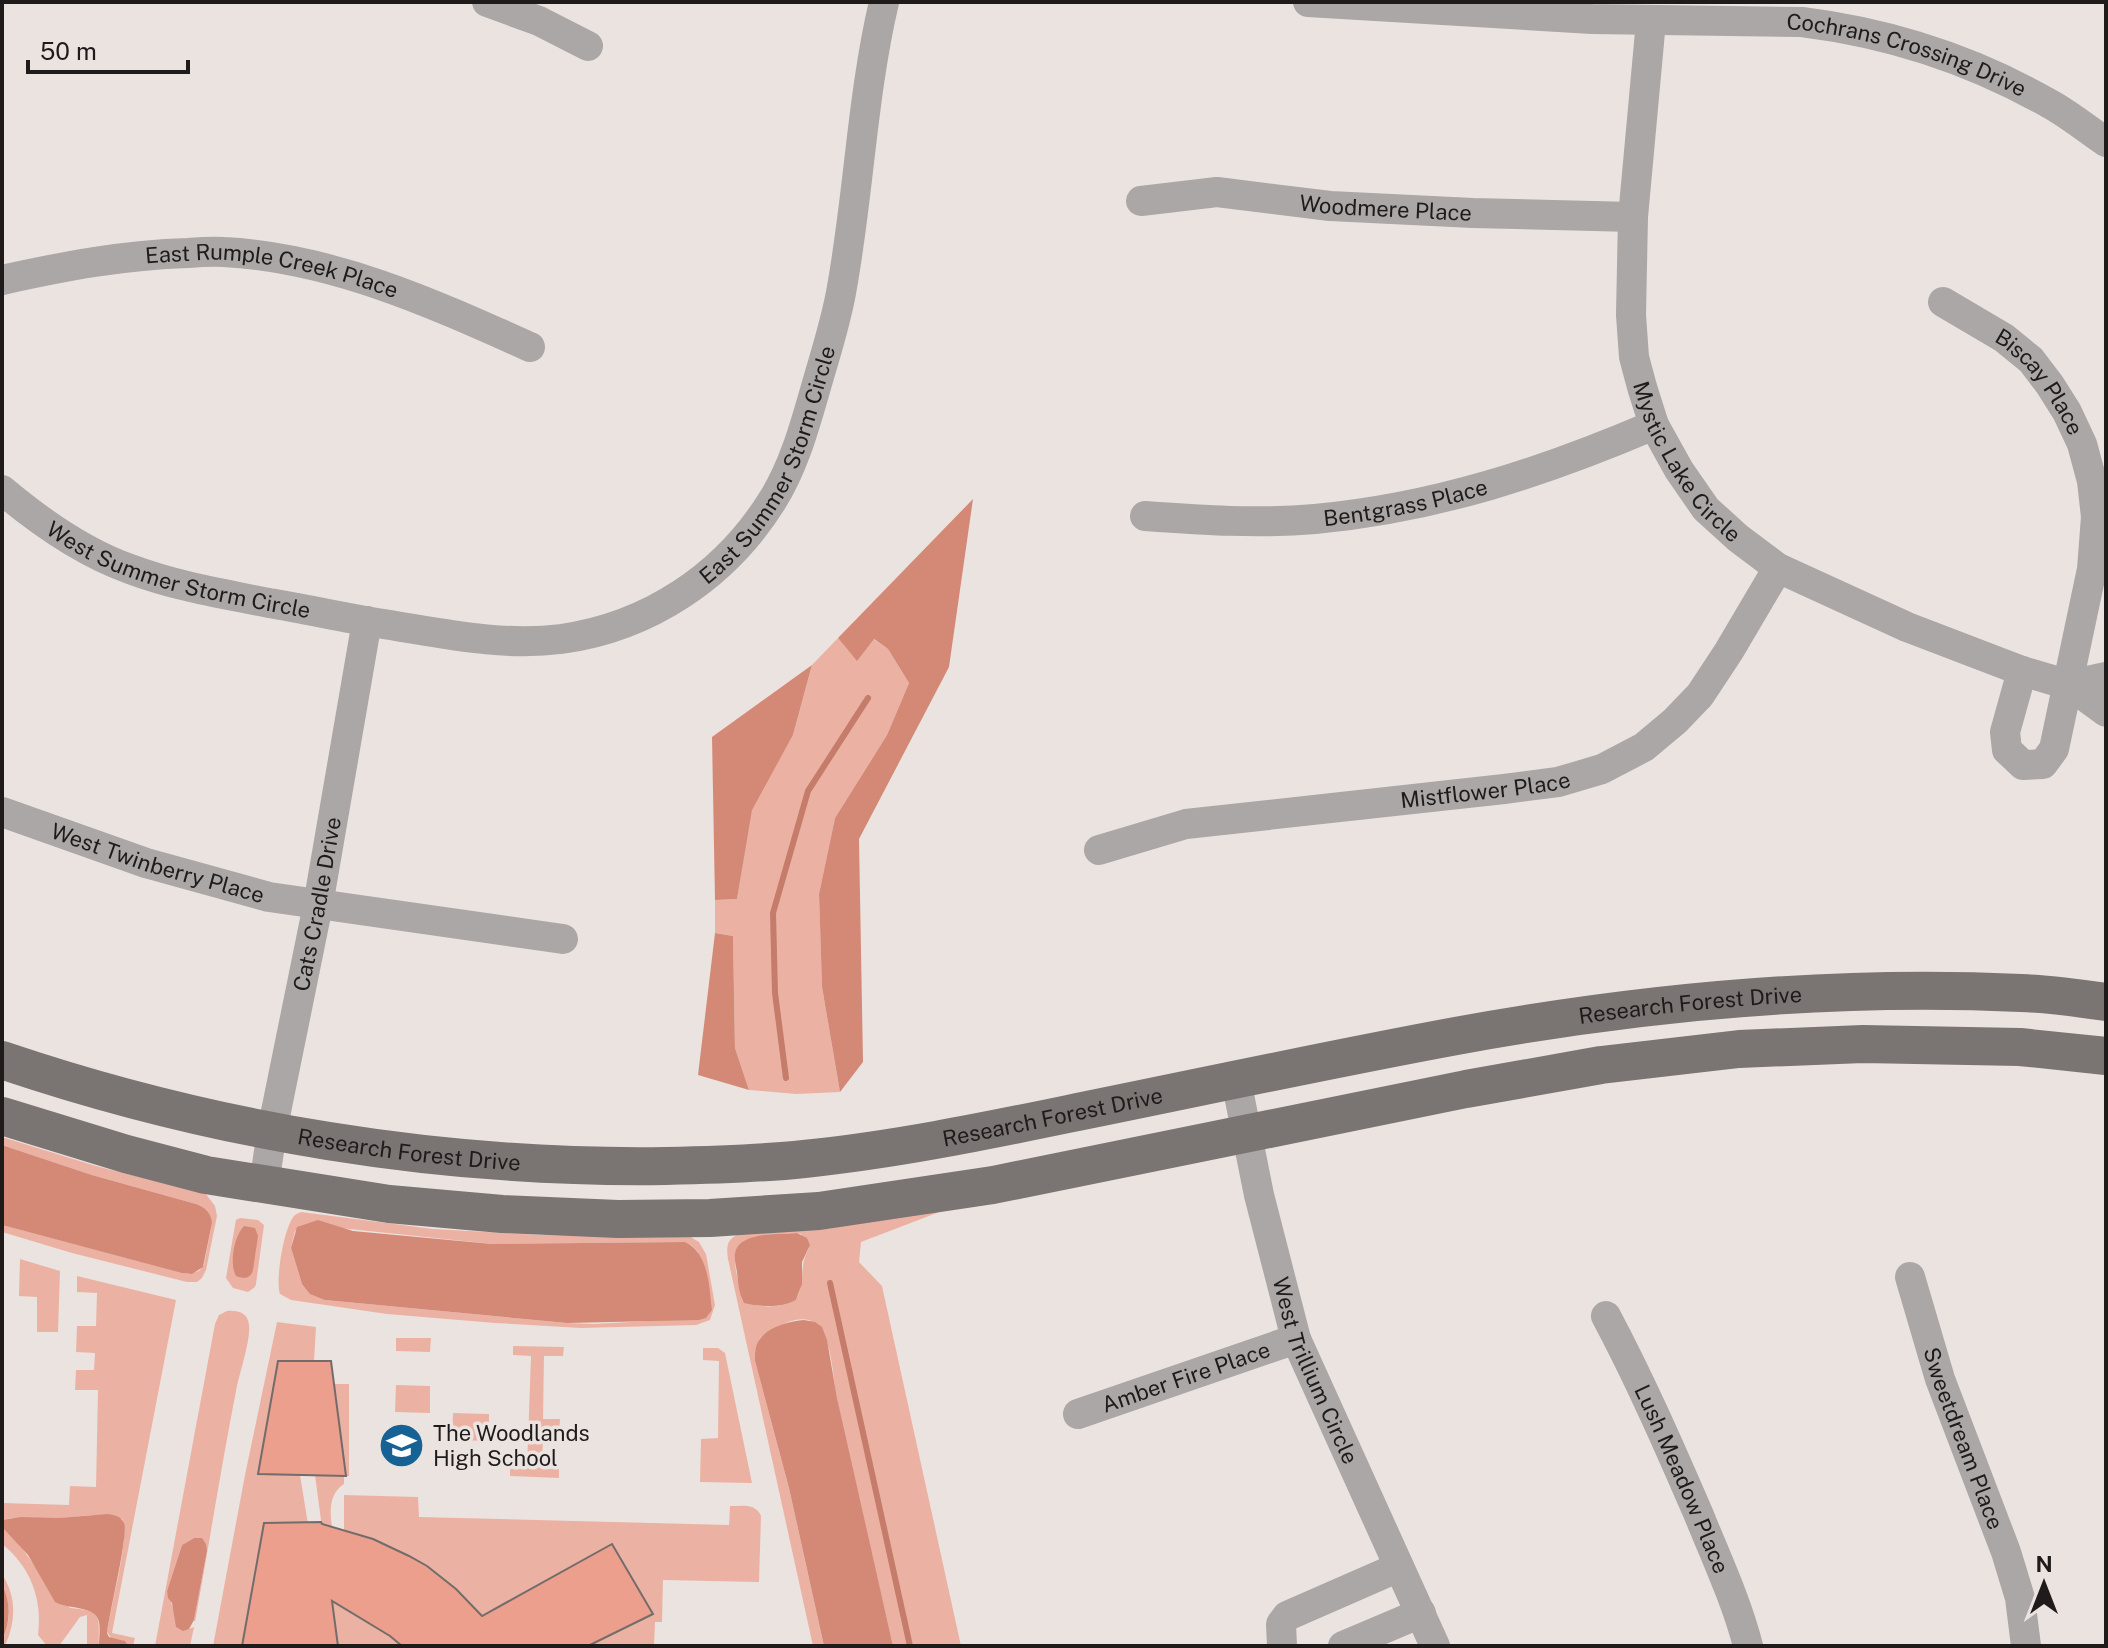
<svg xmlns="http://www.w3.org/2000/svg" width="2108" height="1648" viewBox="0 0 2108 1648" font-family="'Public Sans',sans-serif">
	<rect width="100%" height="100%" fill="#ebe3e0"/>
	<!-- green -->
	<g fill="#ebb2a4" fill-rule="evenodd">
		<polygon points="838,638 857,660 873,639 888,649 909,683 887,735 835,818 819,894 822,987 840,1092 796,1094 749,1090 735,1048 733,936 715,933 715,900 737,899 751,810 793,735 812,665"/>
		<polygon points="2,1137 96,1166 206,1194 215,1206 217,1216 206,1270 202,1278 197,1282 187,1282 72,1253 2,1232 2,1225 188,1274 199,1271 204,1265 212,1223 196,1204 92,1175 2,1145"/>
		<path d="M 942,1211 L 861,1242 L 859,1262 L 882,1286 L 961,1646 L 893,1646 C 874,1562 852,1478 836,1393 C 833,1375 831,1335 816,1324 C 800,1311 774,1328 760,1338 L 755,1361 L 789,1488 L 824,1646 L 813,1646 L 728,1259 C 726,1246 727,1238 740,1234 ZM 797,1233 L 801,1234 L 809,1248 C 798,1268 806,1282 796,1300 C 783,1308 755,1309 742,1300 C 740,1287 734,1269 735,1255 C 737,1231 779,1235 797,1233 Z"/>
		<path d="M 301,1212 L 433,1229 L 541,1235 L 689,1236 L 699,1242 L 706,1254 L 715,1305 L 710,1320 L 696,1325 L 581,1328 L 495,1323 L 387,1314 L 291,1300 L 280,1294 C 275,1281 284,1225 295,1215 C 296,1214 299,1213 301,1212 ZM 340,1228 L 492,1244 L 685,1242 L 691,1245 L 698,1252 L 706,1318 L 593,1324 L 567,1323 L 325,1300 L 302,1284 L 291,1248 L 295,1231 Z"/>
		<polygon points="240,1218 258,1220 264,1225 256,1284 255,1287 248,1292 233,1288 226,1278 235,1225 236,1220"/>
		<polygon points="20,1259 60,1271 58,1332 37,1332 37,1297 19,1296"/>
		<path d="M 77,1276 L 176,1300 L 112,1633 L 135,1638 L 133,1646 L 128,1646 L 122,1640 L 112,1639 L 107,1632 C 110,1609 131,1534 122,1519 C 101,1511 81,1517 59,1518 C 40,1519 21,1516 2,1520 L 2,1503 L 69,1505 L 70,1486 L 96,1487 L 98,1390 L 75,1390 L 76,1370 L 94,1370 L 95,1353 L 76,1352 L 77,1326 L 96,1326 L 97,1293 L 77,1292 Z"/>
		<path d="M 227,1311 C 237,1310 248,1312 249,1325 C 251,1340 239,1374 236,1391 C 221,1468 209,1545 195,1622 L 194,1620 L 207,1551 L 194,1538 L 182,1545 L 167,1591 L 174,1611 L 189,1629 L 194,1627 L 190,1646 L 155,1646 L 215,1324 L 219,1315 Z"/>
		<polygon points="277,1322 316,1327 314,1361 278,1361 258,1473 300,1475 308,1524 264,1523 242,1646 213,1646 245,1475"/>
		<polygon points="396,1338 431,1338 430,1352 396,1351"/>
		<polygon points="513,1346 564,1347 563,1356 544,1356 543,1419 560,1419 559,1434 543,1434 542,1469 559,1469 559,1478 510,1476 510,1469 527,1469 531,1356 513,1355"/>
		<polygon points="703,1348 718,1348 725,1353 752,1483 700,1482 701,1439 718,1438 719,1361 703,1360"/>
		<polygon points="334,1384 349,1384 349,1476 346,1476"/>
		<polygon points="396,1385 430,1386 430,1413 395,1412"/>
		<polygon points="453,1413 489,1414 489,1441 452,1440"/>
		<path d="M 315,1475 L 344,1476 L 344,1484 C 320,1499 335,1537 339,1561 L 326,1558 Z"/>
		<path d="M 344,1495 L 418,1497 L 419,1517 L 729,1525 L 730,1506 C 742,1506 756,1503 761,1516 L 759,1582 L 663,1580 L 662,1622 L 655,1622 L 654,1646 L 588,1646 L 653,1614 L 612,1544 L 500,1606 L 489,1625 C 452,1578 402,1546 344,1530 Z"/>
		<path d="M 2,1527 L 19,1544 L 36,1568 L 70,1608 C 104,1611 98,1616 99,1646 L 87,1646 L 87,1615 L 80,1617 L 59,1646 L 47,1646 L 38,1635 C 43,1599 30,1566 2,1544 Z"/>
		<path d="M 2,1574 C 17,1598 16,1621 5,1646 L 2,1646 C 3,1635 9,1625 9,1613 C 9,1599 2,1588 2,1574 Z"/>
		<polygon points="328,1575 344,1580 344,1609 358,1609 358,1617 390,1636 402,1646 338,1646"/>
	</g>
	<!-- forest -->
	<g fill="#d48977">
		<polygon points="973,499 949,667 859,839 863,1062 840,1092 822,987 819,894 835,818 887,735 909,683 888,649 874,639 857,661 838,638"/>
		<polygon points="812,665 793,735 752,810 737,899 715,900 712,737"/>
		<polygon points="715,933 733,936 735,1048 749,1090 698,1075"/>
		<path d="M 2,1145 L 92,1175 L 196,1204 C 205,1208 211,1212 212,1223 L 203,1267 L 192,1274 L 182,1273 L 2,1225 Z"/>
		<path d="M 318,1220 L 353,1231 L 492,1244 L 685,1242 C 709,1253 709,1287 712,1310 L 706,1318 L 699,1320 L 567,1323 L 325,1300 L 310,1294 L 302,1284 L 291,1248 L 297,1227 Z"/>
		<path d="M 244,1226 L 255,1228 L 258,1236 L 253,1270 C 251,1279 243,1279 236,1276 C 229,1263 234,1236 244,1226 Z"/>
		<path d="M 797,1233 L 807,1238 L 810,1245 L 802,1262 L 802,1284 L 796,1300 C 783,1308 760,1307 744,1303 C 739,1294 738,1283 737,1272 C 736,1266 734,1259 735,1253 C 740,1231 779,1235 797,1233 Z"/>
		<path d="M 804,1320 L 815,1322 L 822,1327 L 827,1340 L 837,1398 L 893,1646 L 824,1646 L 789,1488 L 755,1361 C 755,1355 755,1347 758,1342 C 766,1327 789,1321 804,1320 Z"/>
		<path d="M 108,1514 C 114,1515 121,1516 124,1523 C 129,1533 109,1614 107,1633 L 109,1637 L 125,1641 L 128,1646 L 99,1646 C 99,1638 101,1626 98,1619 C 93,1606 67,1609 55,1602 L 28,1555 L 2,1527 L 2,1520 L 21,1517 L 58,1518 Z"/>
		<polygon points="194,1538 202,1538 206,1544 207,1551 194,1620 189,1629 183,1631 176,1627 172,1603 168,1598 167,1591 182,1545"/>
		<path d="M 2,1584 C 11,1604 11,1620 2,1640 Z"/>
	</g>
	<g fill="none" stroke-linecap="round" stroke-linejoin="round">
		<!-- stream -->
		<g stroke="#c57c6a" stroke-width="6">
			<polyline points="786,1078 775,993 773,913 808,791 868,698"/>
			<polyline points="830,1283 910,1646"/>
		</g>
	</g>
	<!-- building -->
	<g fill="#ec9f8d" stroke="#736c6a" stroke-width="2">
		<polygon points="278,1361 331,1361 346,1476 258,1474"/>
		<polygon points="321,1522 322,1524 373,1539 409,1556 427,1566 456,1589 482,1616 612,1544 653,1614 588,1646 402,1646 390,1636 332,1601 338,1646 242,1646 264,1523"/>
	</g>
	<g fill="none" stroke-linecap="round" stroke-linejoin="round">
		<!-- minor -->
		<g stroke="#aba7a6" stroke-width="30">
			<polyline points="487,2 539,21 588,46"/>
			<path id="s1" d="M 1308,2 L 1592,19 L 1802,22 C 1890,33 1973,60 2050,104 C 2070,115 2088,130 2106,142"/>
			<path id="s2" d="M 1651,21 L 1633,217 L 1631,315 L 1634,357 L 1642,387 L 1654,425 L 1679,470 L 1706,509 L 1738,538 L 1778,568 L 1907,627 L 2022,671 L 2069,685 L 2106,712"/>
			<path id="s3" d="M 1141,201 L 1217,192 L 1330,206 L 1473,213 L 1633,217"/>
			<path id="s4" d="M 2,280 C 65,266 123,255 188,253 C 200,252 212,251 224,252 C 333,258 432,303 530,347"/>
			<path id="s5" d="M 1943,302 L 2004,338 L 2031,360 L 2050,385 L 2067,412 L 2082,444 L 2092,481 L 2096,517 L 2092,569 L 2054,749 L 2043,764 L 2023,765 L 2007,750 L 2005,732 L 2022,671"/>
			<path id="s6" d="M 2,490 C 40,522 82,552 130,569 C 175,586 223,594 269,603 C 305,609 341,617 377,623 C 437,632 500,647 561,639 C 649,627 725,576 772,501 C 795,465 806,421 818,380 C 827,349 837,318 842,287 C 859,192 862,96 884,2"/>
			<path id="s7" d="M 1145,516 C 1201,520 1258,524 1315,519 C 1435,508 1544,472 1654,425"/>
			<polyline points="2069,685 2106,677"/>
			<path id="s8" d="M 2,812 L 146,863 L 269,897 L 563,939"/>
			<path id="s9" d="M 1099,850 L 1186,824 L 1504,789 L 1558,782 L 1602,769 L 1644,747 L 1675,721 L 1700,695 L 1729,651 L 1778,568"/>
			<path id="s10" d="M 1236,1080 L 1259,1195 L 1296,1339 L 1435,1646"/>
			<path id="s11" d="M 264,1185 L 272,1131 L 318,905 L 367,621"/>
			<path id="s12" d="M 1910,1277 L 1940,1379 L 2006,1552 L 2020,1598 L 2026,1646"/>
			<path id="s13" d="M 1606,1316 C 1640,1380 1669,1446 1698,1513 C 1715,1555 1737,1602 1748,1646"/>
			<path id="s14" d="M 1078,1414 L 1296,1339"/>
			<polyline points="1282,1646 1281,1624 1287,1616 1399,1567"/>
			<polyline points="1343,1646 1421,1613"/>
		</g>
		<!-- major -->
		<g stroke="#7a7472" stroke-width="38">
			<path id="s15" d="M 2,1060 C 215,1132 440,1169 665,1166 C 711,1165 758,1164 804,1159 C 892,1150 981,1132 1068,1114 C 1197,1088 1326,1060 1456,1036 C 1642,1002 1832,984 2021,993 C 2049,994 2078,998 2106,1002"/>
			<polyline points="2,1116 126,1154 206,1175 389,1204 502,1214 618,1219 710,1218 819,1211 993,1185 1466,1089 1601,1065 1739,1049 1863,1044 2020,1047 2106,1056"/>
		</g>
	</g>
	<!-- icons -->
	<defs>
		<symbol id="school-disc" viewBox="-11 -11 22 22"><circle r="9.5" fill="#166295" stroke="#ebe3e0"/><path d="M0-5L7-2L0 1L-7-2ZM-4 1L0 2.5L4 1V4Q0 6-4 4Z" fill="#fff"/></symbol>
	</defs>
	<g fill-rule="evenodd">
		<use href="#school-disc" x="376" y="1420" width="51" height="51"/>
	</g>
	<g text-anchor="middle" stroke-width="7" stroke-linejoin="round" paint-order="stroke">
		<!-- street labels -->
		<g font-size="22" fill="#1f1b1b" stroke="#ebe3e0">
			<text dy="8" stroke="none"><textPath href="#s1" startOffset="604">Cochrans Crossing Drive</textPath></text>
			<text dy="8" stroke="none"><textPath href="#s3" startOffset="246">Woodmere Place</textPath></text>
			<text dy="8" stroke="none"><textPath href="#s4" startOffset="274">East Rumple Creek Place</textPath></text>
			<text dy="8" stroke="none"><textPath href="#s5" startOffset="128">Biscay Place</textPath></text>
			<text dy="8" stroke="none"><textPath href="#s2" startOffset="456">Mystic Lake Circle</textPath></text>
			<text dy="8" stroke="none"><textPath href="#s6" startOffset="880">East Summer Storm Circle</textPath></text>
			<text dy="8" stroke="none"><textPath href="#s7" startOffset="262">Bentgrass Place</textPath></text>
			<text dy="8" stroke="none"><textPath href="#s6" startOffset="198">West Summer Storm Circle</textPath></text>
			<text dy="8" stroke="none"><textPath href="#s9" startOffset="392">Mistflower Place</textPath></text>
			<text dy="8" stroke="none"><textPath href="#s8" startOffset="164">West Twinberry Place</textPath></text>
			<text dy="8" stroke="none"><textPath href="#s11" startOffset="286">Cats Cradle Drive</textPath></text>
			<text dy="8" stroke="none"><textPath href="#s15" startOffset="1714">Research Forest Drive</textPath></text>
			<text dy="8" stroke="none"><textPath href="#s15" startOffset="1066">Research Forest Drive</textPath></text>
			<text dy="8" stroke="none"><textPath href="#s15" startOffset="418">Research Forest Drive</textPath></text>
			<text dy="8" stroke="none"><textPath href="#s10" startOffset="302">West Trillium Circle</textPath></text>
			<text dy="8" stroke="none"><textPath href="#s14" startOffset="114">Amber Fire Place</textPath></text>
			<text dy="8" stroke="none"><textPath href="#s12" startOffset="170">Sweetdream Place</textPath></text>
			<text dy="8" stroke="none"><textPath href="#s13" startOffset="180">Lush Meadow Place</textPath></text>
		</g>
		<!-- poi labels -->
		<g font-size="22" fill="#1f1b1b" stroke="#ebe3e0" text-anchor="start">
			<text x="433" y="1441">The Woodlands<tspan x="433" dy="25">High School</tspan></text>
		</g>
	</g>
	<!-- border -->
	<rect width="2108" height="1648" fill="none" stroke="#1f1b1b" stroke-width="8"/>
	<!-- north arrow -->
	<g transform="translate(2044 1584)" stroke="#ebe3e0" stroke-width="6" paint-order="stroke">
	<path d="M0-6L14 30L0 20L-14 30Z" fill="#1f1b1b"/>
	<text y="-12" font-size="22" font-weight="bold" text-anchor="middle" fill="#1f1b1b">N</text>
	</g>
	<!-- scale -->
	<path d="M28 60v12h160v-12" fill="none" stroke="#1f1b1b" stroke-width="4"/>
	<text x="40" y="60" font-size="24" fill="#1f1b1b" stroke="#ebe3e0" stroke-width="6" paint-order="stroke">50 m</text>
</svg>
